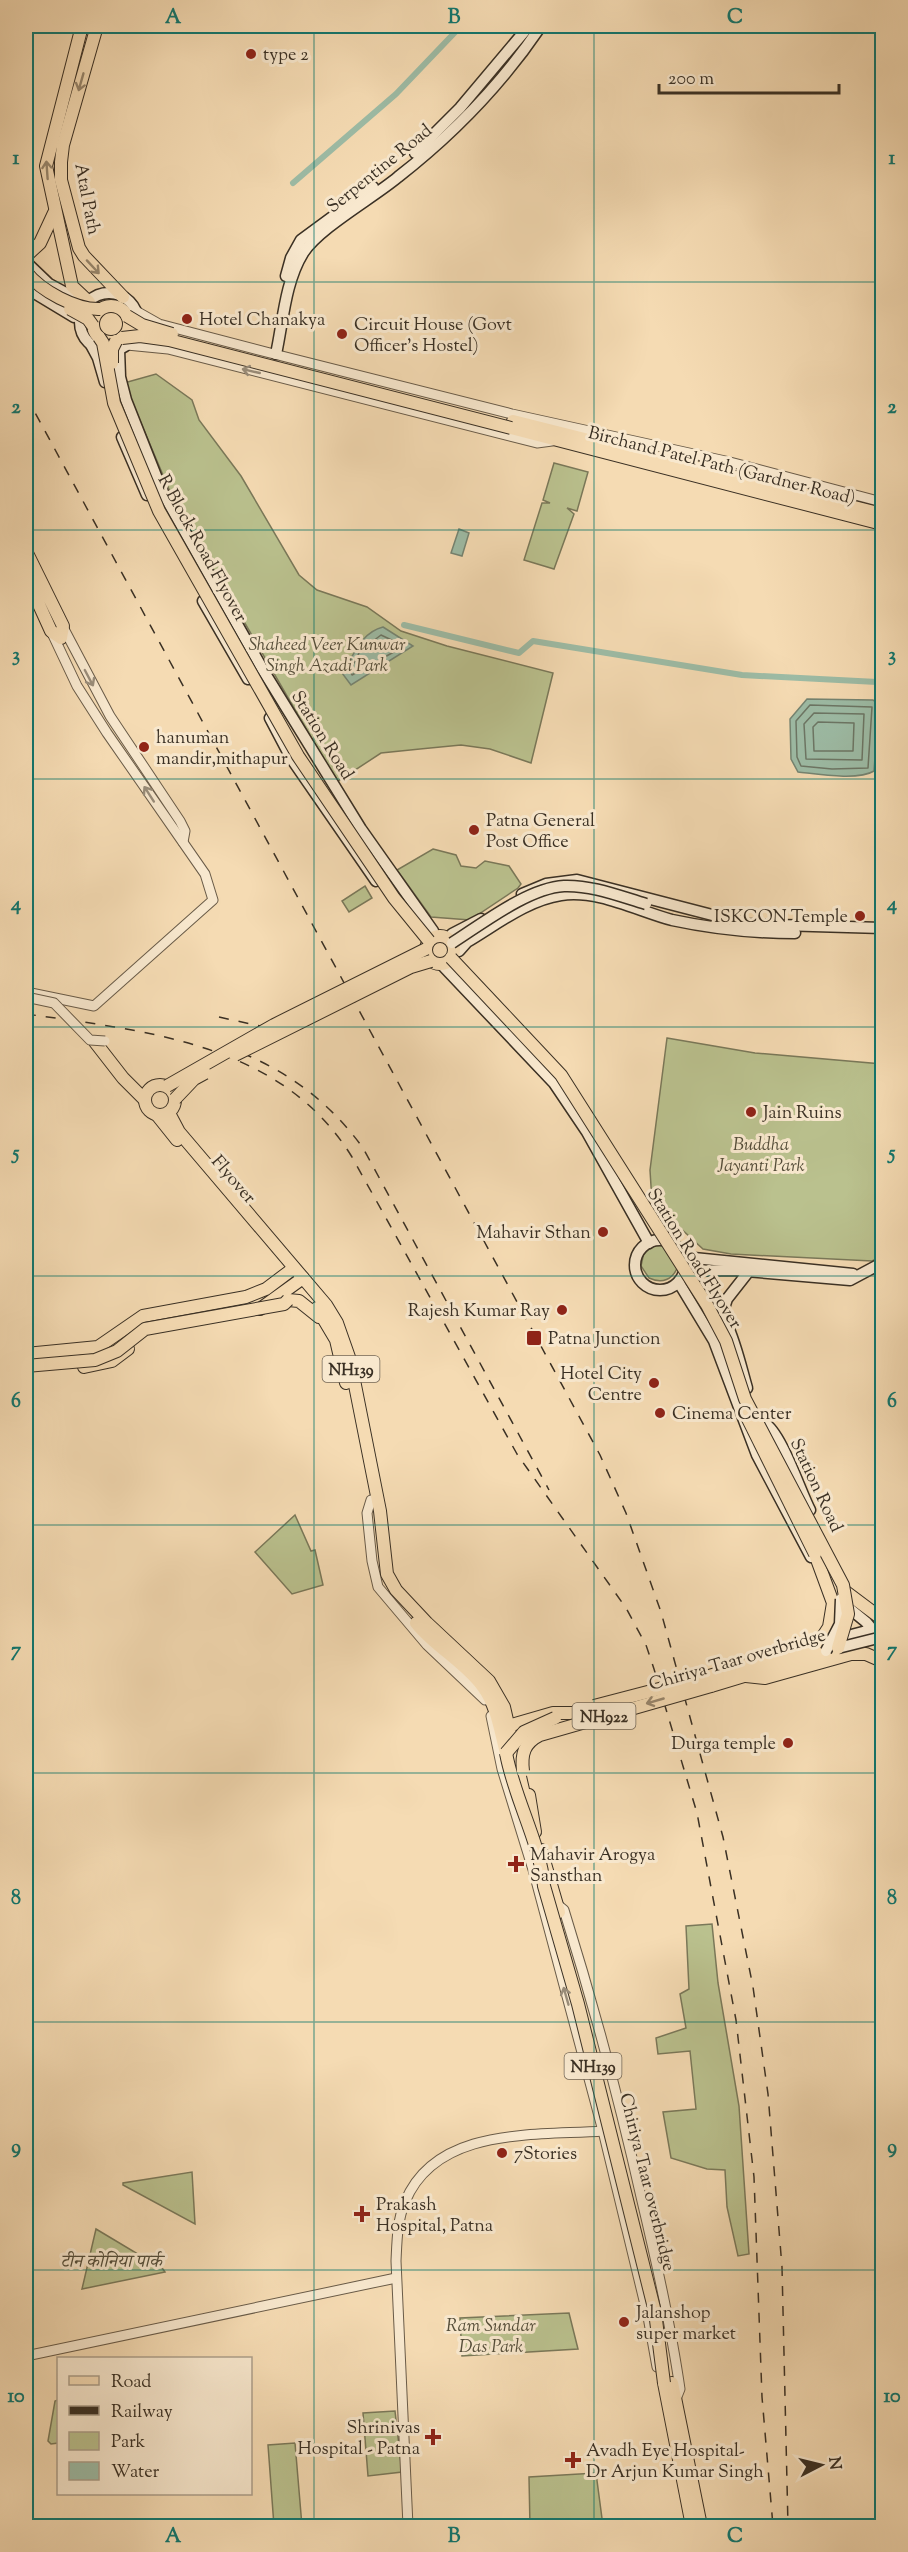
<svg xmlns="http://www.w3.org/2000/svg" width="908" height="2552" viewBox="0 0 908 2552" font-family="'Sorts Mill Goudy','Noto Serif Devanagari',serif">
	<rect width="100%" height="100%" fill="#f5dbb3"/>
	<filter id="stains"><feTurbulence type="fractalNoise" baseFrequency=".00333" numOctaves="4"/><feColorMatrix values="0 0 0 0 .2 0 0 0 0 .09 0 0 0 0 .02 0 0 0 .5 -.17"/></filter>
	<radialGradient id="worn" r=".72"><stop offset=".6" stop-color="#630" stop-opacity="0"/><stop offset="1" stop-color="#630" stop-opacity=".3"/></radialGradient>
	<!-- green -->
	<g fill="#bac18e" stroke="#7a7859" stroke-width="1.5">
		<polygon points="156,374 192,400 199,420 241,476 299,575 317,590 367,607 401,631 447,646 553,673 531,763 490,749 461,745 420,749 381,753 337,782 174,501 124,383"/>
		<polygon points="554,463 588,472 577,511 567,508 574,514 554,569 524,560 542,503 550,503 543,500"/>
		<polygon points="433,849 456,855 461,866 476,868 485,861 509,866 521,884 518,888 470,920 431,917 397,870"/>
		<polygon points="365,886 372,898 349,912 342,901"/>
		<polygon points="667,1038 755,1053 882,1064 882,1256 872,1261 731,1254 703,1249 652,1202 650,1170"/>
		<path d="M 656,1243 L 664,1244 L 678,1266 C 673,1280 662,1284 649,1278 L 641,1266 L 644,1252 Z"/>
		<polygon points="295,1515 311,1551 315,1550 323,1585 292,1594 255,1552"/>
		<polygon points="712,1924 718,1983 739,2106 749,2254 738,2256 727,2207 725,2170 707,2169 671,2158 663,2112 696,2109 690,2051 658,2054 656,2038 686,2028 680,1994 689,1989 686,1926"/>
		<polygon points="192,2172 195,2224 123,2185 123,2183"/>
		<polygon points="96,2229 163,2269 165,2272 82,2289"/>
		<polygon points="569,2313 578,2349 462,2356 460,2318"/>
		<polygon points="58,2400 58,2443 51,2444 48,2441 55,2401"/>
		<polygon points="395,2411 402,2472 368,2476 363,2413"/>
		<polygon points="295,2443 302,2526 274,2526 268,2445"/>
		<polygon points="596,2473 603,2526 530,2526 529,2477"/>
	</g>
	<!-- water -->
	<g fill="#9dbca6" stroke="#758472" stroke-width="1.5">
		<polygon points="459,529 469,533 462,556 451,553"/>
		<path d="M 383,627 L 413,646 L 351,685 L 342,673 C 354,656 360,633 383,627 Z"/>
		<path d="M 807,699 L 873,700 L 879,705 L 874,771 C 858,781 817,774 798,772 L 791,759 L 790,719 Z"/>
	</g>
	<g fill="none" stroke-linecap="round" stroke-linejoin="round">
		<!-- shore -->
		<g stroke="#6c7665" stroke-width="1.5">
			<polygon points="381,635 400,644 401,648 352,675 350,671 360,651"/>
			<polygon points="810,705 872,707 868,768 832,769 801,766 797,757 796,721"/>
			<polygon points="814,713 864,714 862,760 806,759 804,724"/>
			<polygon points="818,722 854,723 853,751 814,751 813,727"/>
		</g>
		<!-- canal -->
		<g stroke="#9dbca6" stroke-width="6">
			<polyline points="293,183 396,94 461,26"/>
			<polyline points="404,625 519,653 533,641 742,675 877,682 882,657"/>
		</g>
		<defs>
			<g id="tertiary">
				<polyline points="136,311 159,324 270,353 512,414 730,462 882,502"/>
				<polyline points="127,345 168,349 537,443 552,441"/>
				<polyline points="63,627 110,716 180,821 185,831 183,842"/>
				<polyline points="26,992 94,1006 213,900 205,874 107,733 77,686 51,631"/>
				<polyline points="371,1500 367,1513 372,1561 378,1587 427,1645 485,1700"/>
				<polyline points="491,1716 502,1769 534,1873 603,2131 648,2317 657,2367"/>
				<path d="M 558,1905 L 564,1910 C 594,2006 620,2103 642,2201 C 657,2264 671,2326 680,2389 L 676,2399"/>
				<polyline points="26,2356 396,2278"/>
				<path d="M 408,2526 L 396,2261 C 397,2241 397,2221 405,2202 C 436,2126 536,2136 603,2131"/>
			</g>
			<g id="secondary">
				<polyline points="415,153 460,108 529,26"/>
				<polyline points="26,262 49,284 86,304"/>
				<polyline points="286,276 291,258 301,240 373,187"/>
				<polyline points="26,288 74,317"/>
				<circle cx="109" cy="322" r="29"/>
				<polyline points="91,345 98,358 105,382"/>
				<polyline points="119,349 120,377 126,400 162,491 263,670 361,829 433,931"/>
				<path d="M 276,354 C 283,322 285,282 303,253 C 319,228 373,198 398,177 C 452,135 503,82 541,26"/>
				<polyline points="122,437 147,495"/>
				<polyline points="203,601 248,679"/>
				<polyline points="270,718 291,758 376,881"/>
				<polyline points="522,894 546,884 577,880 747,924 882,928"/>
				<polyline points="452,934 481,919"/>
				<path d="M 459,951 L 467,942 C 496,925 527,900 561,895 C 597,889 638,911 672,920 C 714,929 753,933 795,933"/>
				<polyline points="444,967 554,1083 587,1132 649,1243"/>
				<circle cx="660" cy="1265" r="25"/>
				<polyline points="684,1257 853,1274"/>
				<polyline points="685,1271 734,1270 850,1280 882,1263"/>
				<polyline points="679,1283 714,1341 757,1455 811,1557"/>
				<path d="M 695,1284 C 729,1308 736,1350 747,1388"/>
				<polyline points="722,1314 727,1299 749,1271"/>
				<path d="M 751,1424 C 755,1423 759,1420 764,1423 C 781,1432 800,1491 810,1510"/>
				<polyline points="844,1604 866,1622 882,1641"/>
				<polyline points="836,1639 882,1627"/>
			</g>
			<g id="primary">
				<polyline points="82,26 46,166 72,286 89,302"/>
				<polyline points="97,26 63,145 61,162 61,180 79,248 84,256 123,297"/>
				<polyline points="26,256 40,243 54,213"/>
				<circle cx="111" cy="324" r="18"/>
				<polyline points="513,421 882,514"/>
				<polyline points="511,428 882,524"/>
				<circle cx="440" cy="950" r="14"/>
				<polyline points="260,1309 303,1278"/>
				<polyline points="26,1354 98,1347 143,1316 246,1297 266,1289 294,1268"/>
				<polyline points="84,1367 112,1361 128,1349"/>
				<polyline points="846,1592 882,1619"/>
				<polyline points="709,1676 818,1644 829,1627 833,1603 815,1554"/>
				<polyline points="711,1686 836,1648"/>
				<polyline points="508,1726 553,1713 574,1713"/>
				<polyline points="529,1795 535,1832"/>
			</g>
			<g id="trunk">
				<polyline points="26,551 63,626 61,638 51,631 26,576"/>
				<polyline points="95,1042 123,1078 144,1099"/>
				<circle cx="160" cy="1100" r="15"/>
				<polyline points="169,1113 179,1132 326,1305 337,1323 350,1360 380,1511 387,1574 396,1590 427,1623 489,1681 504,1707 527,1807"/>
				<polyline points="157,1115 177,1140"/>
				<polyline points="288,1300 299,1301 319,1317"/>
				<polyline points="317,1308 336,1340 346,1383"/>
				<path d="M 416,1623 C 435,1647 465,1662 483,1687 C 497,1706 500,1731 506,1753"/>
				<polyline points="746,1676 765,1678 851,1654 866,1654 882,1661"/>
				<polyline points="541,1850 559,1912"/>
				<polyline points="664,2383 692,2526"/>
				<polyline points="672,2383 701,2526"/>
			</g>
		</defs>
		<!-- tertiary casing -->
		<use href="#tertiary" stroke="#695b48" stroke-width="11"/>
		<!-- secondary casing -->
		<use href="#secondary" stroke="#3a3024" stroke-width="13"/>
		<!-- primary casing -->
		<use href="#primary" stroke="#3a3024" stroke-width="14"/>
		<!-- trunk casing -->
		<use href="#trunk" stroke="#3a3024" stroke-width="14"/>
		<!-- tertiary -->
		<use href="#tertiary" stroke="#f8e8ce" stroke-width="9"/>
		<!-- secondary -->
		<use href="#secondary" stroke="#f8e8ce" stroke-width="10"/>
		<!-- primary -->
		<use href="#primary" stroke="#f5dbb3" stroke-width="12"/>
		<!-- trunk -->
		<use href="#trunk" stroke="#f5dbb3" stroke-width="12"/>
		<!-- rail -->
		<g stroke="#3a3024" stroke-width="1.5" stroke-dasharray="10 10" stroke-linecap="butt">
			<polyline points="26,396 600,1455 626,1513 661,1612 723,1837 753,1987 768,2094 782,2267 788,2526"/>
			<path d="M 26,1014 C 146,1031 282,1043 352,1157 L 517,1454 L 626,1608 L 646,1645 L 654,1669 L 697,1813 L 736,2020 L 754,2177 L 762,2397 L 773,2526"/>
			<polyline points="219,1017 269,1028"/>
			<path d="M 242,1053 C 292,1074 331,1104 363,1148 L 549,1490"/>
		</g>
		<defs>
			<polyline id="tertiary-bridge" points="26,997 54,1003 90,1040 105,1041"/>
			<g id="secondary-bridge">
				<path d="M 452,943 C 482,924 528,888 564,886 C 592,885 619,896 646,904"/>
				<polyline points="838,1648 882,1637"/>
				<polyline points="826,1651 840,1624 841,1599"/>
			</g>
			<g id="primary-bridge">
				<path d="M 26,272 C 41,291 76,310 100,309"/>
				<polyline points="70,309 88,319 93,326"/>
				<polyline points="127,316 142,325 172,334"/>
				<polyline points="99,337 103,343 114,403 159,511 298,756 394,898 429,941"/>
				<polyline points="122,338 140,336 169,340 511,428"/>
				<polyline points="112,363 112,349 116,341"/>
				<polyline points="451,958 561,1075 707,1305 726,1341 745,1399 843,1585 848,1614 838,1648"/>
				<polyline points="235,1055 411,967 431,961"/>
				<polyline points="167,1086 274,1025 426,949"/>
				<polyline points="175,1099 194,1079 205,1073"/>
				<polyline points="746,1415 815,1554"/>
				<polyline points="594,1706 709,1676"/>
				<polyline points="506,1753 524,1732 555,1718"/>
				<path d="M 523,1771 C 521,1754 524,1743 540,1735 L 711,1686"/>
			</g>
			<g id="trunk-bridge">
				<polyline points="26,1366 95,1360 117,1351 145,1329 284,1304 288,1300"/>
				<path d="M 506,1753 C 514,1798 540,1842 544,1886 L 578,2004 L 655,2312 L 664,2383"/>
			</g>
		</defs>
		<!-- tertiary-bridge casing -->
		<use href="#tertiary-bridge" stroke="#695b48" stroke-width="11" stroke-linecap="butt"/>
		<!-- secondary-bridge casing -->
		<use href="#secondary-bridge" stroke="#3a3024" stroke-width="13" stroke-linecap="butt"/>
		<!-- primary-bridge casing -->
		<use href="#primary-bridge" stroke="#3a3024" stroke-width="14" stroke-linecap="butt"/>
		<!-- trunk-bridge casing -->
		<use href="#trunk-bridge" stroke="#3a3024" stroke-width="14" stroke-linecap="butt"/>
		<!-- tertiary-bridge -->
		<use href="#tertiary-bridge" stroke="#f8e8ce" stroke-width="9"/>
		<!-- secondary-bridge -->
		<use href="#secondary-bridge" stroke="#f8e8ce" stroke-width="10"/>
		<!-- primary-bridge -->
		<use href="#primary-bridge" stroke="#f5dbb3" stroke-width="12"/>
		<!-- trunk-bridge -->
		<use href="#trunk-bridge" stroke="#f5dbb3" stroke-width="12"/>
	</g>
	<!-- one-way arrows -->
	<defs><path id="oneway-shaft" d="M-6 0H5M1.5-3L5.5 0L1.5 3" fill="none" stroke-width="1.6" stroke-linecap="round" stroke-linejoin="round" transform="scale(1.5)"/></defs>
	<g stroke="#98866c">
		<use href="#oneway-shaft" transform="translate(81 82) rotate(106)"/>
		<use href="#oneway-shaft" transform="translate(47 170) rotate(-94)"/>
		<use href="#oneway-shaft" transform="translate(93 267) rotate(47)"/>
		<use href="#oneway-shaft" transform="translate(655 1701) rotate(164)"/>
	</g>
	<g stroke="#998c79">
		<use href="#oneway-shaft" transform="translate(251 371) rotate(-167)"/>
		<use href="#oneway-shaft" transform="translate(89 678) rotate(62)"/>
		<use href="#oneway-shaft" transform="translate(149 794) rotate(-123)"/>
		<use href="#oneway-shaft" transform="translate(566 1996) rotate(-106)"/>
	</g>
	<!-- grid -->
	<path fill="none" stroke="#0f766e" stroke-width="1.5" stroke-opacity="0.55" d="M 314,26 L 314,2526M 594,26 L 594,2526M 26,282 L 882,282M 26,530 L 882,530M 26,779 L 882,779M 26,1027 L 882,1027M 26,1276 L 882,1276M 26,1525 L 882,1525M 26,1773 L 882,1773M 26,2022 L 882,2022M 26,2270 L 882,2270"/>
	<!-- markers -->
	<g fill="#8f2418" stroke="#f8e8ce" stroke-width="2">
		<circle cx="251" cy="54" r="6"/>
		<circle cx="187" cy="319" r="6"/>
		<circle cx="342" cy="334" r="6"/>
		<circle cx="144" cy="747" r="6"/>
		<circle cx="474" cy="830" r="6"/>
		<circle cx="860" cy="916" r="6"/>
		<circle cx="751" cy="1112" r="6"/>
		<circle cx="603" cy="1232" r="6"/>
		<circle cx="562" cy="1310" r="6"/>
		<rect x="526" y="1330" width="16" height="16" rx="3"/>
		<circle cx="654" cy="1383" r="6"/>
		<circle cx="660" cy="1413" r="6"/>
		<circle cx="788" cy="1743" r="6"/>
		<path d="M513 1855h6v6h6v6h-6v6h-6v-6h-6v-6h6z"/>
		<circle cx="502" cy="2153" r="6"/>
		<path d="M359 2205h6v6h6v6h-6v6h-6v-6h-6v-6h6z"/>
		<circle cx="624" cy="2322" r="6"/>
		<path d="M430 2428h6v6h6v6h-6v6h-6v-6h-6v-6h6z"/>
		<path d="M570 2451h6v6h6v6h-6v6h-6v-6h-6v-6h6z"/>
	</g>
	<g text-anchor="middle" stroke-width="6" stroke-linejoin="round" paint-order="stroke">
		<!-- shield labels -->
		<g fill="#f8e8ce" stroke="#736757" stroke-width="1.5">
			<rect x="322.5" y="1356" width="57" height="26" rx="4.5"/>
			<rect x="572.5" y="1703" width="63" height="26" rx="4.5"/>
			<rect x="564.5" y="2053" width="57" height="26" rx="4.5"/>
		</g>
		<g font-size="16" font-weight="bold" fill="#3a3024">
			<text x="351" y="1375">NH139</text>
			<text x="604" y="1722">NH922</text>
			<text x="593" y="2072">NH139</text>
		</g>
		<!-- poi labels -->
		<g font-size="18" fill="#3a3024" stroke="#f8e8ce" text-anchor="start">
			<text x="263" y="60">type 2</text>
			<text x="199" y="325">Hotel Chanakya</text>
			<text x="354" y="330">Circuit House (Govt<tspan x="354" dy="21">Officer's Hostel)</tspan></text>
			<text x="156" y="743">hanuman<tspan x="156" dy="21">mandir,mithapur</tspan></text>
			<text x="486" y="826">Patna General<tspan x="486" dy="21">Post Office</tspan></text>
			<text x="848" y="922" text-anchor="end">ISKCON Temple</text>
			<text x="763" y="1118">Jain Ruins</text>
			<text x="591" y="1238" text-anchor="end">Mahavir Sthan</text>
			<text x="550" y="1316" text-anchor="end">Rajesh Kumar Ray</text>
			<text x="548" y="1344">Patna Junction</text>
			<text x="642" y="1379" text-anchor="end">Hotel City<tspan x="642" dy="21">Centre</tspan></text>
			<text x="672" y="1419">Cinema Center</text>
			<text x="776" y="1749" text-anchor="end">Durga temple</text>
			<text x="530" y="1860">Mahavir Arogya<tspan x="530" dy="21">Sansthan</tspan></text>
			<text x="514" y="2159">7Stories</text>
			<text x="376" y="2210">Prakash<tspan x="376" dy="21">Hospital, Patna</tspan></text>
			<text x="636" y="2318">Jalanshop<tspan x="636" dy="21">super market</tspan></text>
			<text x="420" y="2433" text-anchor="end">Shrinivas<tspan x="420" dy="21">Hospital - Patna</tspan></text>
			<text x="586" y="2456">Avadh Eye Hospital-<tspan x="586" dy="21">Dr Arjun Kumar Singh</tspan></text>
		</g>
		<!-- street labels -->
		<g font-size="18" fill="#3a3024" stroke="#f8e8ce">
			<text transform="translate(379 168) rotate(-39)" y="6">Serpentine Road</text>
			<text transform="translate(88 199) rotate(79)" y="6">Atal Path</text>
			<text transform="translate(722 465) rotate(14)" y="6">Birchand Patel Path (Gardner Road)</text>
			<text transform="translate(203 548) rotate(61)" y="6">R Block Road Flyover</text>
			<text transform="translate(323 735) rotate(58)" y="6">Station Road</text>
			<text transform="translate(234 1179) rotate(49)" y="6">Flyover</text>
			<text transform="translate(695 1258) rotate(58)" y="6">Station Road Flyover</text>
			<text transform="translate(817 1485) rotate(65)" y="6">Station Road</text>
			<text transform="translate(737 1659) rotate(-16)" y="6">Chiriya Taar overbridge</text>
			<text transform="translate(648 2182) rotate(76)" y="6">Chiriya Taar overbridge</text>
		</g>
		<!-- park labels -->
		<g font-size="18" font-style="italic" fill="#544d39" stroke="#f8e8ce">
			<text x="327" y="650">Shaheed Veer Kunwar<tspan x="327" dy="21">Singh Azadi Park</tspan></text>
			<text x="761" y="1150">Buddha<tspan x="761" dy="21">Jayanti Park</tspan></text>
			<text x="111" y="2267">टीन कोनिया पार्क</text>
			<text x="491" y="2331">Ram Sundar<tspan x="491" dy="21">Das Park</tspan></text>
		</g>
	</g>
	<!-- margin -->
	<rect width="908" height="2552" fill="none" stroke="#f5dbb3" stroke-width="66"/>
	<!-- legend -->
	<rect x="57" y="2357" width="195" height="138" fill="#f8e8ce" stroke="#ac9e8a" stroke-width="1.5"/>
	<rect x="69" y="2376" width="30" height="9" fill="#f5dbb3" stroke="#ac9e8a" stroke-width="1.5"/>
	<text x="111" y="2387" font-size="18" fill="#3a3024">Road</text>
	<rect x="69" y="2406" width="30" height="9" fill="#3a3024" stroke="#ac9e8a" stroke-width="1.5"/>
	<text x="111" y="2417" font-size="18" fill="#3a3024">Railway</text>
	<rect x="69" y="2432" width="30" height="18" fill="#bac18e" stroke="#ac9e8a" stroke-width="1.5"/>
	<text x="111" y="2447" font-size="18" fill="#3a3024">Park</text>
	<rect x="69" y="2462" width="30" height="18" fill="#9dbca6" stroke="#ac9e8a" stroke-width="1.5"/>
	<text x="111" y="2477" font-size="18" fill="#3a3024">Water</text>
	<!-- north arrow -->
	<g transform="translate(821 2465) rotate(83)" stroke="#f8e8ce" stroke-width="4.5" paint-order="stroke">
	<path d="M0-4.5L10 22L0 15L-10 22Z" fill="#3a3024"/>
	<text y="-9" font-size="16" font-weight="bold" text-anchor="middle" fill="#3a3024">N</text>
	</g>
	<!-- scale -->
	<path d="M659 84v9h180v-9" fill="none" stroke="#3a3024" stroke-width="3"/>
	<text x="668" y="84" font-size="18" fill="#3a3024" stroke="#f8e8ce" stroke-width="4.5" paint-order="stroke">200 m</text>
	<rect x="33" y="33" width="842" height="2486" fill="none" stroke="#0f766e" stroke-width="2"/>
	<g font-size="20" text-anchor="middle" font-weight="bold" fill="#0f766e">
		<text x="173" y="23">A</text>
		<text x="454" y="23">B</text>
		<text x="735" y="23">C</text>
		<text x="16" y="164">1</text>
		<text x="892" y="164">1</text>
		<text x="16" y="413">2</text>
		<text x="892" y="413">2</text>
		<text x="16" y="661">3</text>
		<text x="892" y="661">3</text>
		<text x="16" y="910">4</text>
		<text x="892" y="910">4</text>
		<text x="16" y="1159">5</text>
		<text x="892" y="1159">5</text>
		<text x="16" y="1407">6</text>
		<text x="892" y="1407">6</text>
		<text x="16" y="1656">7</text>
		<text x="892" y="1656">7</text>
		<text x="16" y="1904">8</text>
		<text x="892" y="1904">8</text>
		<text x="16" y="2153">9</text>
		<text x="892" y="2153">9</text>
		<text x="16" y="2402">10</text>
		<text x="892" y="2402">10</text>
		<text x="173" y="2542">A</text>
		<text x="454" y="2542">B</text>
		<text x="735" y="2542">C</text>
	</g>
	<rect width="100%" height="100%" filter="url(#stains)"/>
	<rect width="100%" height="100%" fill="url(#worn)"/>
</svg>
